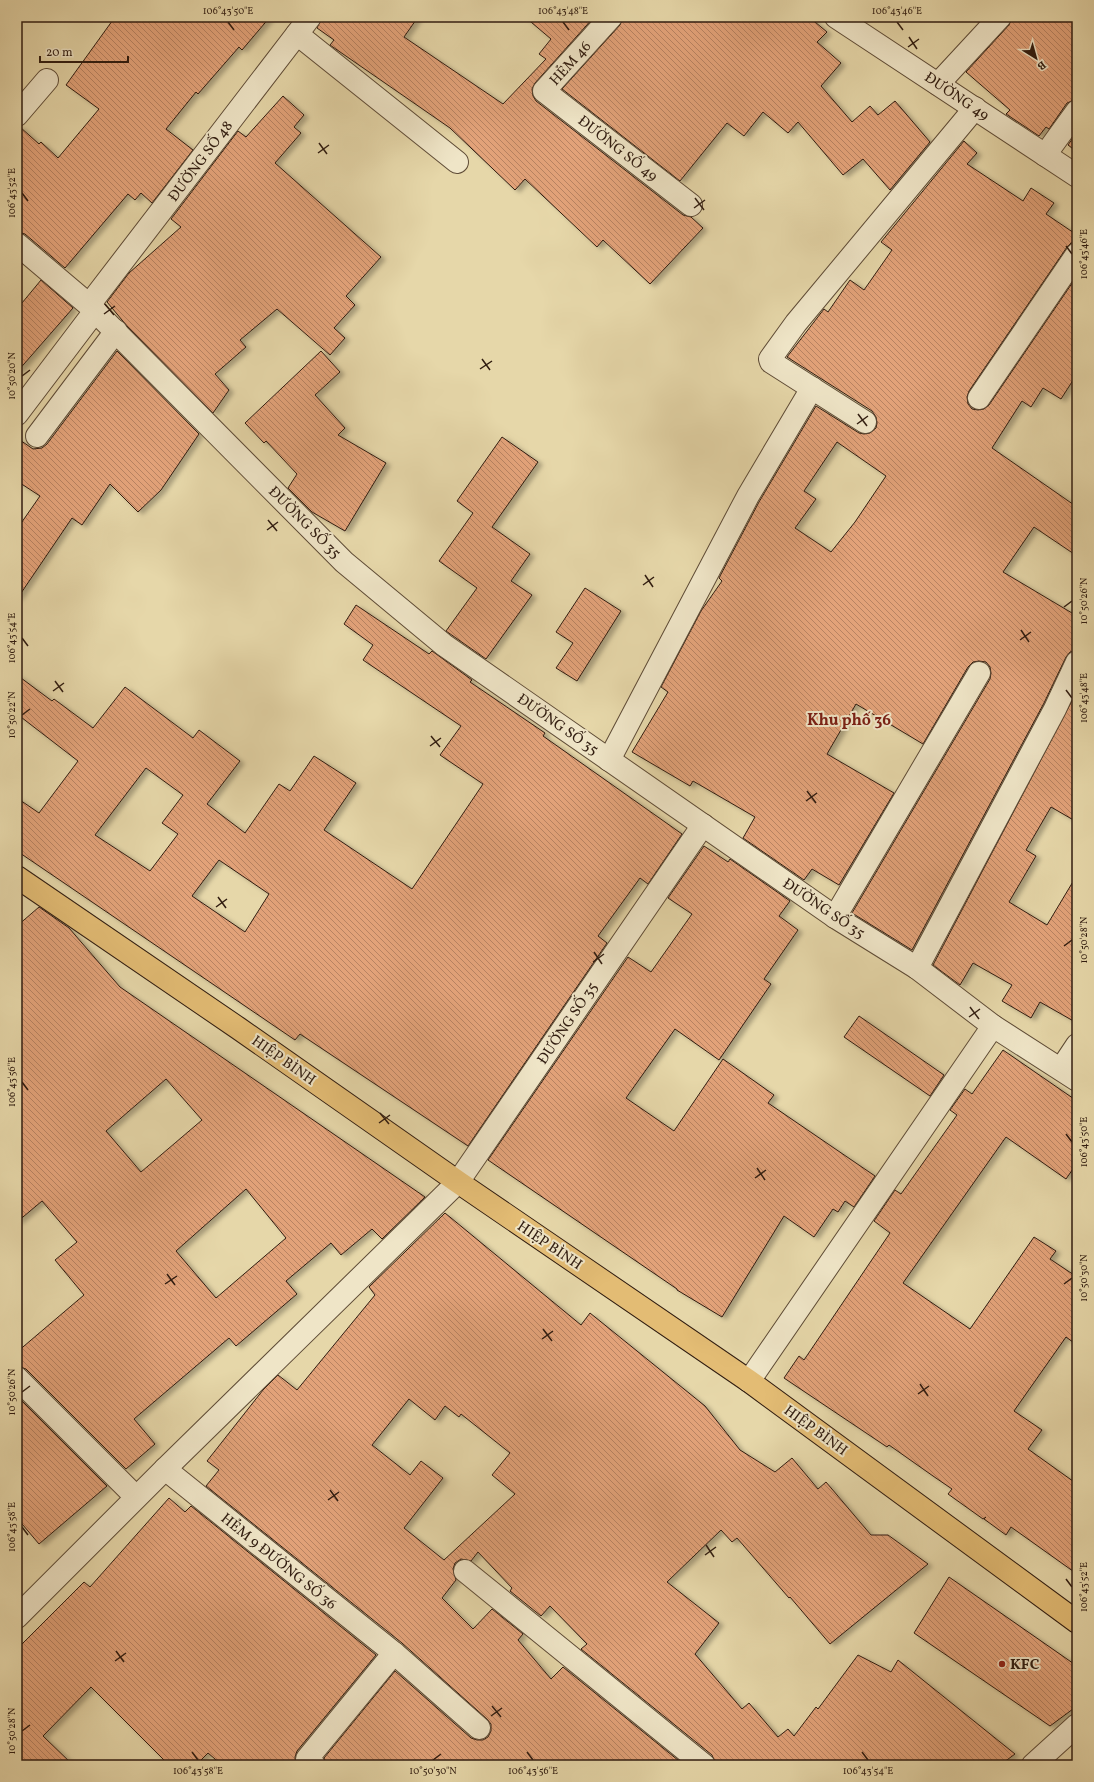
<svg xmlns="http://www.w3.org/2000/svg" width="1094" height="1782" viewBox="0 0 1094 1782" font-family="Vollkorn,serif">
	<defs>
		<pattern id="building-back-hatch" width="6" height="6" patternUnits="userSpaceOnUse"><rect width="6" height="6" fill="#e2a279"/><path d="M-1 5l2 2M0 0l6 6M5-1l2 2" fill="none" stroke="#b88362"/></pattern>
		<filter id="shadow"><feDropShadow dx="4.5" dy="2.5" stdDeviation="2" flood-color="#0004"/></filter>
	</defs>
	<rect width="100%" height="100%" fill="#e6d7a9"/>
	<filter id="stains"><feTurbulence type="fractalNoise" baseFrequency=".005" numOctaves="4"/><feColorMatrix values="0 0 0 0 .2 0 0 0 0 .09 0 0 0 0 .02 0 0 0 .5 -.17"/></filter>
	<radialGradient id="worn" r=".72"><stop offset=".6" stop-color="#630" stop-opacity="0"/><stop offset="1" stop-color="#630" stop-opacity=".3"/></radialGradient>
	<!-- building -->
	<g fill="url(#building-back-hatch)" stroke="#301c10" fill-rule="evenodd" filter="url(#shadow)">
		<polygon points="115,17 270,17 242,50 239,47 198,94 196,92 166,129 193,150 152,203 141,193 135,200 128,194 65,268 25,234 17,232 17,127 20,127 39,144 41,142 58,158 99,109 66,85"/>
		<polygon points="322,17 418,17 404,37 503,104 546,59 539,54 551,39 525,17 594,17 535,83 532,89 533,96 536,101 683,215 691,217 703,228 650,284 603,240 597,247 525,179 515,190 450,128 330,45 334,40 317,28"/>
		<polygon points="623,17 809,17 827,32 817,42 841,63 821,86 852,122 870,106 878,115 895,101 930,142 890,190 863,159 843,175 798,122 788,133 763,112 744,136 727,123 680,181 562,89 620,25"/>
		<polygon points="1012,17 1077,17 1077,99 1067,103 1049,129 1046,127 1039,136 1006,114 1010,110 966,72 1009,25"/>
		<polygon points="283,96 304,115 294,127 301,133 275,163 381,257 346,296 355,305 334,328 345,338 330,355 277,309 240,340 246,347 215,374 229,390 213,413 127,326 107,302 129,273 181,227 171,219 238,131 246,137"/>
		<polygon points="1077,132 1077,152 1068,145"/>
		<path d="M 964,141 L 977,153 L 967,164 L 1023,201 L 1031,188 L 1054,203 L 1046,214 L 1077,235 L 1077,242 L 1071,243 L 1067,247 L 969,391 L 967,397 L 968,404 L 972,409 L 978,410 L 984,409 L 989,405 L 1077,276 L 1077,374 L 1061,399 L 1043,388 L 1031,407 L 1022,401 L 992,448 L 1077,507 L 1077,556 L 1034,527 L 1003,572 L 1077,616 L 1077,650 L 1070,652 L 1066,657 L 1044,703 L 912,950 L 852,913 L 990,679 L 991,673 L 990,667 L 986,662 L 979,661 L 973,662 L 968,667 L 923,744 L 856,704 L 827,754 L 894,793 L 839,885 L 812,869 L 804,880 L 743,838 L 755,817 L 693,781 L 690,786 L 632,752 L 668,692 L 661,687 L 701,611 L 722,581 L 719,578 L 759,502 L 816,406 L 859,433 L 864,434 L 870,433 L 876,428 L 877,423 L 876,417 L 872,411 L 787,357 L 824,309 L 828,312 L 850,280 L 864,290 L 892,250 L 881,242 ZM 837,442 L 886,476 L 855,522 L 831,552 L 795,528 L 816,499 L 804,491 Z"/>
		<polygon points="41,280 73,308 17,372 17,309"/>
		<polygon points="117,351 199,434 161,490 138,512 110,484 82,525 72,518 17,599 17,529 40,496 17,481 17,438 33,449 42,448 47,444"/>
		<polygon points="321,351 340,372 315,395 345,428 338,435 386,463 345,531 312,512 288,488 297,474 266,441 264,443 245,423"/>
		<polygon points="502,437 538,462 492,527 530,554 511,581 532,595 486,659 446,631 477,588 439,561 473,513 457,501"/>
		<polygon points="585,588 621,611 577,681 556,668 573,643 556,632"/>
		<path d="M 356,605 L 429,654 L 432,651 L 472,680 L 470,682 L 545,733 L 543,736 L 682,834 L 648,884 L 640,878 L 598,936 L 607,943 L 468,1146 L 300,1034 L 295,1040 L 17,851 L 17,798 L 39,813 L 78,761 L 17,714 L 17,675 L 52,701 L 54,699 L 93,728 L 125,687 L 193,738 L 199,730 L 240,761 L 207,804 L 245,833 L 279,784 L 290,791 L 314,756 L 356,783 L 324,830 L 412,889 L 483,784 L 440,755 L 461,726 L 363,660 L 373,645 L 344,624 ZM 146,768 L 183,795 L 162,823 L 178,834 L 150,871 L 95,835 ZM 219,860 L 269,894 L 245,932 L 192,896 Z"/>
		<polygon points="1077,691 1077,822 1051,807 1026,850 1036,856 1009,902 1047,925 1077,875 1077,1023 1040,1002 1031,1018 1002,1001 1012,985 973,963 960,985 933,965"/>
		<polygon points="704,846 728,862 730,859 790,901 779,916 798,930 764,979 771,984 719,1060 675,1029 626,1098 674,1131 723,1059 774,1095 768,1103 875,1176 854,1207 845,1201 838,1212 833,1209 814,1237 784,1216 722,1317 677,1290 677,1289 488,1160 628,957 651,972 692,914 668,898"/>
		<path d="M 39,907 L 69,928 L 120,987 L 425,1197 L 382,1239 L 372,1229 L 341,1255 L 331,1243 L 286,1281 L 297,1294 L 236,1346 L 229,1338 L 134,1419 L 155,1444 L 126,1469 L 26,1369 L 17,1366 L 17,1352 L 84,1295 L 55,1260 L 77,1242 L 42,1201 L 17,1222 L 17,926 ZM 166,1079 L 202,1120 L 141,1172 L 106,1131 ZM 246,1189 L 286,1238 L 216,1298 L 176,1251 Z"/>
		<polygon points="859,1016 944,1075 930,1096 844,1037"/>
		<polygon points="1003,1050 1077,1101 1077,1163 1066,1179 1006,1137 903,1283 970,1329 1034,1237 1056,1251 1050,1259 1077,1277 1077,1345 1066,1337 1014,1411 1042,1430 1028,1449 1077,1484 1077,1574 1011,1527 1006,1535 984,1519 986,1517 983,1519 948,1494 952,1489 933,1476 889,1445 887,1447 784,1378 799,1356 804,1360 890,1233 874,1221 895,1190 901,1194 957,1115 950,1110 965,1089 972,1094"/>
		<path d="M 445,1213 L 581,1325 L 590,1313 L 705,1406 L 740,1450 L 775,1472 L 792,1458 L 818,1489 L 826,1482 L 871,1535 L 888,1535 L 928,1564 L 830,1644 L 790,1597 L 789,1598 L 737,1538 L 732,1542 L 721,1530 L 667,1582 L 719,1623 L 695,1654 L 742,1709 L 749,1703 L 778,1737 L 788,1729 L 794,1736 L 816,1707 L 818,1709 L 858,1655 L 891,1672 L 898,1660 L 1015,1754 L 1000,1765 L 716,1765 L 712,1755 L 581,1649 L 587,1644 L 550,1606 L 541,1616 L 510,1591 L 512,1588 L 478,1552 L 471,1561 L 461,1559 L 455,1563 L 453,1569 L 456,1580 L 442,1598 L 473,1629 L 492,1609 L 523,1634 L 518,1640 L 551,1679 L 563,1667 L 684,1765 L 326,1765 L 324,1758 L 395,1671 L 471,1738 L 477,1740 L 483,1740 L 488,1737 L 491,1731 L 491,1724 L 487,1719 L 402,1643 L 206,1486 L 219,1470 L 207,1461 L 263,1390 L 278,1375 L 297,1390 L 375,1295 L 369,1287 ZM 409,1399 L 435,1420 L 445,1406 L 459,1417 L 461,1414 L 510,1453 L 492,1475 L 515,1494 L 444,1560 L 404,1528 L 443,1478 L 421,1461 L 410,1475 L 372,1445 Z"/>
		<polygon points="17,1396 107,1486 39,1544 17,1518"/>
		<polygon points="169,1498 185,1512 191,1506 376,1655 297,1751 295,1757 296,1765 222,1765 208,1753 196,1765 169,1765 91,1687 43,1736 73,1765 17,1765 17,1649 84,1582 90,1587"/>
		<polygon points="949,1577 1077,1666 1077,1706 1050,1726 914,1633"/>
	</g>
	<g fill="none" stroke-linecap="round" stroke-linejoin="round">
		<defs>
			<g id="minor">
				<polyline points="611,17 544,91 691,205"/>
				<polyline points="836,17 1077,176"/>
				<polyline points="297,34 457,162"/>
				<polyline points="938,84 1000,17"/>
				<polyline points="17,115 47,80"/>
				<polyline points="1045,155 1077,111"/>
				<polyline points="17,244 89,305 344,562 444,645 835,917 917,968 993,1026 1077,1080"/>
				<polyline points="89,305 310,17"/>
				<polyline points="979,398 1077,254"/>
				<polyline points="17,414 95,311"/>
				<polyline points="865,422 771,362 770,359 796,323 975,108"/>
				<polyline points="37,436 116,331"/>
				<polyline points="609,760 748,496 812,388"/>
				<polyline points="835,917 979,673"/>
				<polyline points="917,968 1055,709 1077,662"/>
				<polyline points="1061,1069 1077,1045"/>
				<polyline points="17,1378 136,1497"/>
				<polyline points="749,1381 993,1026"/>
				<polyline points="165,1469 394,1653 479,1728"/>
				<polyline points="465,1571 704,1765"/>
				<polyline points="17,1617 165,1469 458,1182 703,825"/>
				<polyline points="314,1765 307,1759 394,1653"/>
				<polyline points="1033,1765 1077,1725"/>
			</g>
			<polyline id="major" points="17,877 238,1028 458,1182 749,1381 1077,1622"/>
		</defs>
		<!-- minor casing -->
		<use href="#minor" stroke="#5e4b36" stroke-width="24"/>
		<!-- major casing -->
		<use href="#major" stroke="#301c10" stroke-width="24"/>
		<!-- minor -->
		<use href="#minor" stroke="#efe5c7" stroke-width="22"/>
		<!-- major -->
		<use href="#major" stroke="#e3bc74" stroke-width="22"/>
	</g>
	<!-- ticks -->
	<path fill="none" stroke="#301c10" stroke-width="1.5" d="M 228,22 L 234,30M 563,22 L 569,30M 897,22 L 903,30M 909,37 L 917,49M 908,47 L 919,39M 319,143 L 327,154M 318,153 L 329,145M 22,193 L 28,201M 695,198 L 704,210M 694,208 L 705,200M 1066,246 L 1072,254M 105,304 L 114,315M 104,314 L 115,306M 482,359 L 490,370M 480,369 L 492,361M 22,376 L 30,370M 858,414 L 867,426M 857,424 L 868,416M 268,520 L 277,531M 267,530 L 278,522M 645,575 L 653,587M 643,585 L 654,577M 1064,607 L 1072,601M 1021,630 L 1029,642M 22,638 L 28,646M 1020,640 L 1031,632M 55,681 L 63,692M 1066,690 L 1072,698M 53,691 L 64,683M 22,715 L 30,709M 431,736 L 440,747M 430,746 L 441,738M 807,791 L 816,803M 806,801 L 817,793M 218,897 L 226,908M 216,907 L 227,899M 1064,946 L 1072,940M 594,952 L 602,964M 593,962 L 604,954M 970,1007 L 979,1019M 969,1017 L 980,1009M 22,1082 L 28,1090M 380,1113 L 389,1124M 379,1123 L 390,1115M 1066,1134 L 1072,1142M 757,1168 L 765,1180M 755,1178 L 766,1170M 167,1274 L 175,1285M 165,1284 L 177,1276M 1064,1284 L 1072,1278M 543,1329 L 552,1341M 542,1339 L 553,1331M 920,1384 L 928,1396M 22,1392 L 30,1386M 918,1394 L 929,1386M 330,1490 L 338,1501M 328,1500 L 339,1492M 22,1527 L 28,1535M 706,1545 L 714,1557M 705,1555 L 716,1547M 1066,1579 L 1072,1587M 116,1651 L 124,1662M 115,1661 L 126,1653M 492,1706 L 501,1717M 491,1716 L 502,1708M 22,1731 L 30,1725M 192,1752 L 198,1760M 527,1752 L 533,1760M 862,1752 L 868,1760M 433,1760 L 441,1754"/>
	<!-- markers -->
	<circle fill="#8f2418" stroke="#efe5c7" stroke-width="1.5" cx="1002" cy="1664" r="4"/>
	<g text-anchor="middle" stroke-width="4" stroke-linejoin="round" paint-order="stroke">
		<!-- street labels -->
		<g font-size="15" fill="#301c10" stroke="#efe5c7">
			<text transform="translate(570 63) rotate(-48)" y="5">HẺM 46</text>
			<text transform="translate(957 96) rotate(34)" y="5">ĐƯỜNG 49</text>
			<text transform="translate(618 148) rotate(38)" y="5">ĐƯỜNG SỐ 49</text>
			<text transform="translate(200 161) rotate(-53)" y="5">ĐƯỜNG SỐ 48</text>
			<text transform="translate(305 522) rotate(45)" y="5">ĐƯỜNG SỐ 35</text>
			<text transform="translate(558 724) rotate(35)" y="5">ĐƯỜNG SỐ 35</text>
			<text transform="translate(824 908) rotate(34)" y="5">ĐƯỜNG SỐ 35</text>
			<text transform="translate(567 1023) rotate(-56)" y="5">ĐƯỜNG SỐ 35</text>
			<text transform="translate(284 1060) rotate(35)" y="5">HIỆP BÌNH</text>
			<text transform="translate(550 1245) rotate(34)" y="5">HIỆP BÌNH</text>
			<text transform="translate(816 1430) rotate(36)" y="5">HIỆP BÌNH</text>
			<text transform="translate(279 1561) rotate(39)" y="5">HẺM 9 ĐƯỜNG SỐ 36</text>
		</g>
		<!-- poi labels -->
		<g font-size="15" font-weight="bold" fill="#301c10" stroke="#efe5c7" text-anchor="start">
			<text x="1010" y="1669">KFC</text>
		</g>
		<!-- neighbourhood labels -->
		<g font-size="16" font-weight="bold" fill="#7a1f14" stroke="#efe5c7">
			<text x="849" y="725">Khu phố 36</text>
		</g>
	</g>
	<!-- margin -->
	<rect width="1094" height="1782" fill="none" stroke="#e6d7a9" stroke-width="44"/>
	<!-- north arrow -->
	<g transform="translate(1036 58) rotate(143)" stroke="#efe5c7" stroke-width="3" paint-order="stroke">
	<path d="M0-3L7 15L0 10L-7 15Z" fill="#301c10"/>
	<text y="-6" font-size="11" font-weight="bold" text-anchor="middle" fill="#301c10">B</text>
	</g>
	<!-- scale -->
	<path d="M40 56v6h88v-6" fill="none" stroke="#301c10" stroke-width="2"/>
	<text x="46" y="56" font-size="12" fill="#301c10" stroke="#efe5c7" stroke-width="3" paint-order="stroke">20 m</text>
	<rect x="22" y="22" width="1050" height="1738" fill="none" stroke="#301c10" stroke-width="1.5"/>
	<g font-size="10" text-anchor="middle" fill="#301c10">
		<text x="228" y="14">106°43'50"E</text>
		<text x="563" y="14">106°43'48"E</text>
		<text x="897" y="14">106°43'46"E</text>
		<text transform="translate(11 193) rotate(-90)" y="4">106°43'52"E</text>
		<text transform="translate(1083 254) rotate(-90)" y="4">106°43'46"E</text>
		<text transform="translate(11 376) rotate(-90)" y="4">10°50'20"N</text>
		<text transform="translate(1083 601) rotate(-90)" y="4">10°50'26"N</text>
		<text transform="translate(11 638) rotate(-90)" y="4">106°43'54"E</text>
		<text transform="translate(1083 698) rotate(-90)" y="4">106°43'48"E</text>
		<text transform="translate(11 715) rotate(-90)" y="4">10°50'22"N</text>
		<text transform="translate(1083 940) rotate(-90)" y="4">10°50'28"N</text>
		<text transform="translate(11 1082) rotate(-90)" y="4">106°43'56"E</text>
		<text transform="translate(1083 1142) rotate(-90)" y="4">106°43'50"E</text>
		<text transform="translate(1083 1278) rotate(-90)" y="4">10°50'30"N</text>
		<text transform="translate(11 1392) rotate(-90)" y="4">10°50'26"N</text>
		<text transform="translate(11 1527) rotate(-90)" y="4">106°43'58"E</text>
		<text transform="translate(1083 1587) rotate(-90)" y="4">106°43'52"E</text>
		<text transform="translate(11 1731) rotate(-90)" y="4">10°50'28"N</text>
		<text x="198" y="1774">106°43'58"E</text>
		<text x="433" y="1774">10°50'30"N</text>
		<text x="533" y="1774">106°43'56"E</text>
		<text x="868" y="1774">106°43'54"E</text>
	</g>
	<rect width="100%" height="100%" filter="url(#stains)"/>
	<rect width="100%" height="100%" fill="url(#worn)"/>
</svg>
